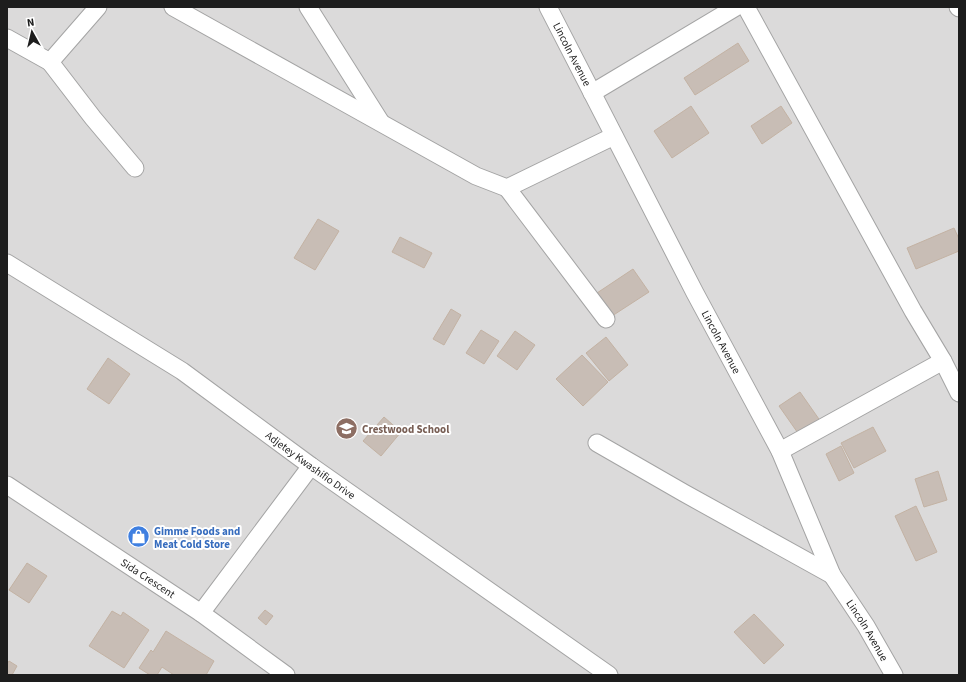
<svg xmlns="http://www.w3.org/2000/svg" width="966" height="682" viewBox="0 0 966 682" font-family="'Source Sans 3',sans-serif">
	<rect width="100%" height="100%" fill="#f0ebe2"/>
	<!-- residential -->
	<rect fill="#dbdada" x="7" y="7" width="952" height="668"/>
	<!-- building -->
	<g fill="#c8bdb5" stroke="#c3b2a3">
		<polygon points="738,43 749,61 695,95 684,78"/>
		<polygon points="691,106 709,133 672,158 654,131"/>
		<polygon points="781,106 792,123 762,144 751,126"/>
		<polygon points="318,219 339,231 315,270 294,258"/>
		<polygon points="954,228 959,239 959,251 916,269 907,248"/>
		<polygon points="400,237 432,253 424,268 392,252"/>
		<polygon points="633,269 649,292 612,316 597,293"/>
		<polygon points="451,309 461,315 444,345 433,339"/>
		<polygon points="481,330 499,341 484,364 466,353"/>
		<polygon points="515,331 535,345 517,370 497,356"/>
		<polygon points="606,337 628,365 609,381 586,353"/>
		<polygon points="582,355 608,382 583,406 556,379"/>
		<polygon points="108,358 130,374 109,404 87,389"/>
		<polygon points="800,392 821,422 800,436 779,406"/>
		<polygon points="384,417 401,432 381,456 363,441"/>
		<polygon points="873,427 886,451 854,468 841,443"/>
		<polygon points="841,446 854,473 839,481 826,454"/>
		<polygon points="938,471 947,500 924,507 915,479"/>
		<polygon points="916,506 937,552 916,561 895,516"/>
		<polygon points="27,563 47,576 29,603 9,590"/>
		<polygon points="265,610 273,616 266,625 258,618"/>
		<polygon points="112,611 121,616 123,612 149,630 124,668 89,646"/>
		<polygon points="754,614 784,645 764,664 734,632"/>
		<polygon points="166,631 214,661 206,675 174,675 162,667 157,675 150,675 139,668 151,650 153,652"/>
		<polygon points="9,661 17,666 12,675 7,675 7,664"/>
	</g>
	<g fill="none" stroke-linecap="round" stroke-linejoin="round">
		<defs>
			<g id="street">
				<polyline points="173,7 476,176 507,188 614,136"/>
				<polyline points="308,7 380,121"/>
				<path id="s1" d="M 548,7 L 695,293 L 780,451 L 832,575 L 866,626 L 894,675"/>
				<polyline points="746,7 913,311 943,361 959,393"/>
				<polyline points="958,7 959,8"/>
				<polyline points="7,38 50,62 98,7"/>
				<polyline points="50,62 93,118 135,168"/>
				<polyline points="592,93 736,7"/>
				<polyline points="507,188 606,319"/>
				<path id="s2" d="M 7,263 L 182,371 L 311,466 L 609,675"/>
				<polyline points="597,443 684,493 832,575"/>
				<polyline points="780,451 943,361"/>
				<path id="s3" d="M 7,485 L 201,613 L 286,675"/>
				<polyline points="201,613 311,466"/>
			</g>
		</defs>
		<!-- street casing -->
		<use href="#street" stroke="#a4a4a4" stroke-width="19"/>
		<!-- street -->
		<use href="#street" stroke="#fff" stroke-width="17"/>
	</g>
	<!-- icons -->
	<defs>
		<symbol id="school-disc" viewBox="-11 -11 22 22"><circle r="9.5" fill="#8d6e63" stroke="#fff"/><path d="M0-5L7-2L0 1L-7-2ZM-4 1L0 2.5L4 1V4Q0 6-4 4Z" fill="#fff"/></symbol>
		<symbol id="shop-disc" viewBox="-11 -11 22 22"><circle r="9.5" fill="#3f7fe0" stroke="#fff"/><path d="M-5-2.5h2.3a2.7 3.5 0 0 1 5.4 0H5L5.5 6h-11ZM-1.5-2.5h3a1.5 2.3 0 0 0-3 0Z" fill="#fff"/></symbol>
	</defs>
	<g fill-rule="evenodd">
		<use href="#school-disc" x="334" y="416" width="25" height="25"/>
		<use href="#shop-disc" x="126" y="524" width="25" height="25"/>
	</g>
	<g text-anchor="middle" stroke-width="4" stroke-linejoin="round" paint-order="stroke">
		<!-- street labels -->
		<g font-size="11" fill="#1d1d1d" stroke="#fff">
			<text dy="4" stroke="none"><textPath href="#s1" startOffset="53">Lincoln Avenue</textPath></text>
			<text dy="4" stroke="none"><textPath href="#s1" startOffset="377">Lincoln Avenue</textPath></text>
			<text dy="4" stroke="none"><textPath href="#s2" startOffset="365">Adjetey Kwashifio Drive</textPath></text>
			<text dy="4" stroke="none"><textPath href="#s3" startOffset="169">Sida Crescent</textPath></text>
			<text dy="4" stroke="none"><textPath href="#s1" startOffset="701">Lincoln Avenue</textPath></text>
		</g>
		<!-- education labels -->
		<g font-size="11" font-weight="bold" fill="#785e54" stroke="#fff" text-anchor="start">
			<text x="362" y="433">Crestwood School</text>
		</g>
		<!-- shop labels -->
		<g font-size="11" font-weight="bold" fill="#366cbe" stroke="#fff" text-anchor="start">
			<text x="154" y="535">Gimme Foods and<tspan x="154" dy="13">Meat Cold Store</tspan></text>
		</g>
	</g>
	<!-- border -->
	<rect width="966" height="682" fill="none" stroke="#1d1d1d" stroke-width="16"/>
	<!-- north arrow -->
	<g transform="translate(32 32) rotate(352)" stroke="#ffffff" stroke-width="3" paint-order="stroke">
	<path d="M0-3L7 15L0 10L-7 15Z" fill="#1d1d1d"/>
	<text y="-6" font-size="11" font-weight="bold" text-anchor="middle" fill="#1d1d1d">N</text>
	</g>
</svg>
